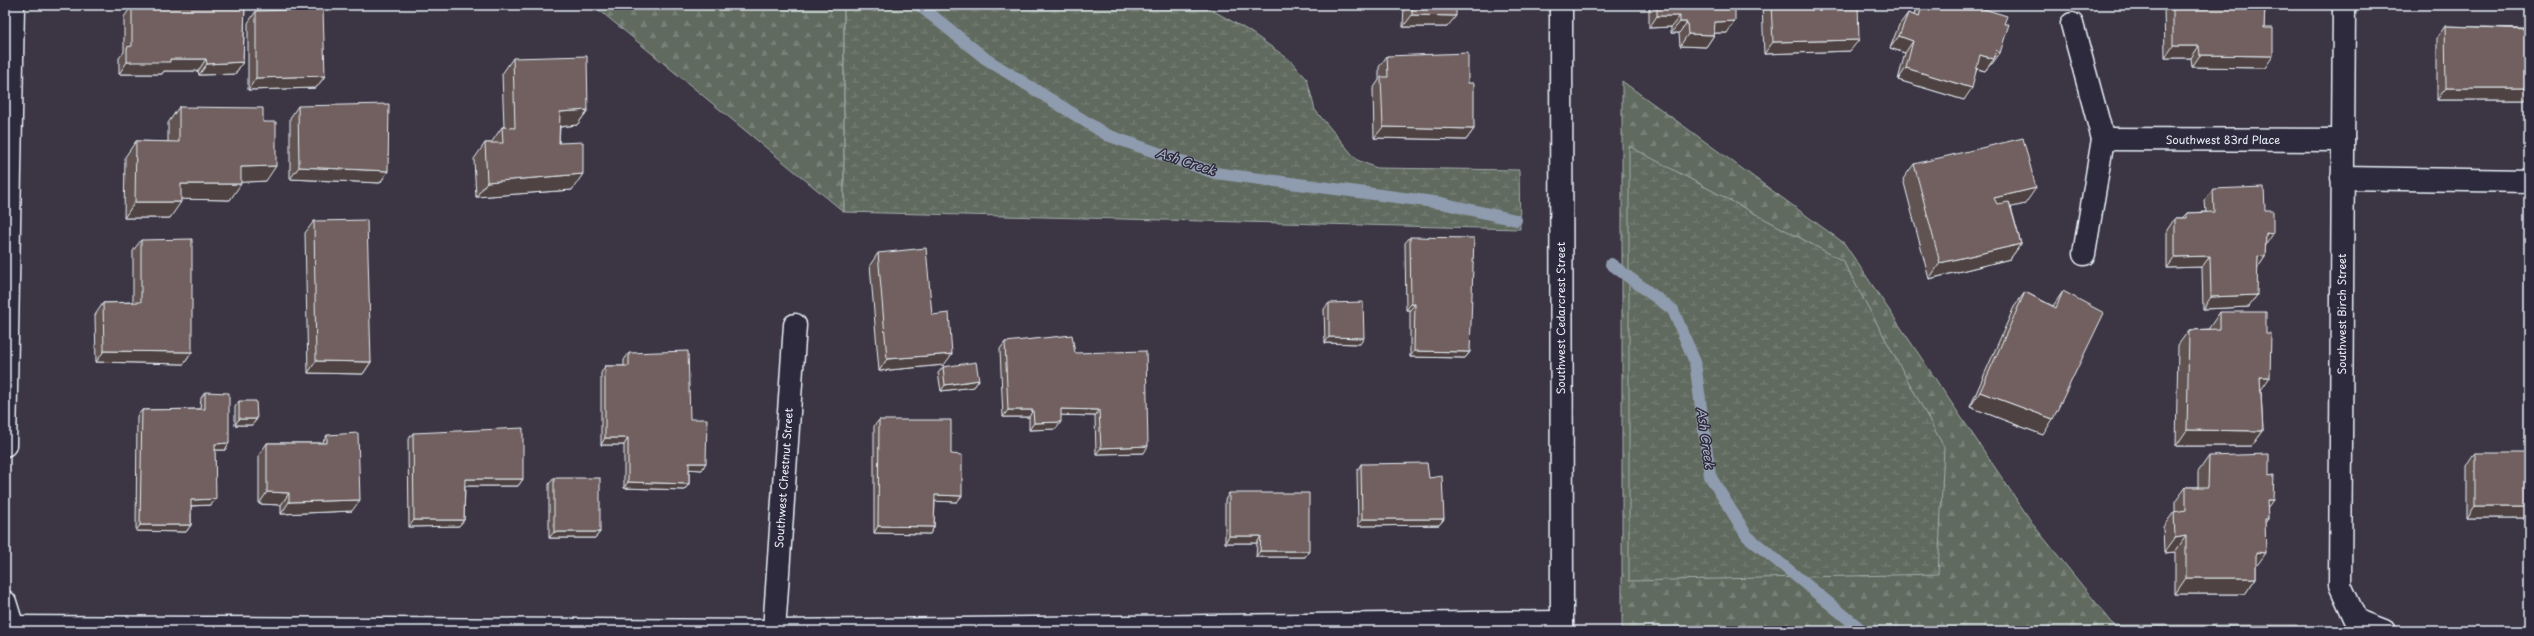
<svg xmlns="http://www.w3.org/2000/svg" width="2534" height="636" viewBox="0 0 2534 636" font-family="'Playpen Sans',sans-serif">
	<defs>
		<pattern id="forest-firs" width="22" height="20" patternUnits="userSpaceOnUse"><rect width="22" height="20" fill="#606b5f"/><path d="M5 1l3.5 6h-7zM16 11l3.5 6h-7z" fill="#778177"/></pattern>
		<pattern id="wetland-marsh" width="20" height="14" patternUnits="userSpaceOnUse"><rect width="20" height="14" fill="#606b5f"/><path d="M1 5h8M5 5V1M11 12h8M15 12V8" fill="none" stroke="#778177"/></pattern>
	</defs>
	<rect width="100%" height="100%" fill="#3c3544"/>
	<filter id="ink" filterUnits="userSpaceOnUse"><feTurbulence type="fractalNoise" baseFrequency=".025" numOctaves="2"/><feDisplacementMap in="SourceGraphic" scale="8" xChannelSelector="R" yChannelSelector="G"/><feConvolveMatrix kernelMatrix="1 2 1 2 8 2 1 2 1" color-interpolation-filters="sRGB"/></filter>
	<g filter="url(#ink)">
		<!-- forest -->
		<g fill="url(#forest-firs)" stroke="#a4aeac">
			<polygon points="593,5 844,5 844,212"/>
			<polygon points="1622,81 1844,243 2035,527 2114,625 2297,625 2298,631 1622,631"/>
		</g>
		<!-- wetland -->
		<g fill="url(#wetland-marsh)" stroke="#a4aeac">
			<polygon points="844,5 1205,6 1249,31 1290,60 1307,79 1315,110 1357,160 1377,168 1519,170 1520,229 844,212"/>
			<polygon points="1629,146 1843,261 1944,447 1938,574 1629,581"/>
		</g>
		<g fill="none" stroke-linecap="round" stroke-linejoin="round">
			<!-- stream -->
			<g stroke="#8f9bae" stroke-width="12">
				<polyline points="919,5 986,59 1107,135 1215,173 1441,203 1516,220"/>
				<polyline points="1611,264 1673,310 1695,362 1710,476 1747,536 1863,631"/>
			</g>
			<defs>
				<g id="minor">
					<polyline points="1561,5 1562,631"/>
					<polyline points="2344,5 2340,585 2356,620 2384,631"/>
					<polyline points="2072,24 2103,139 2084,254"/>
					<polyline points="2103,139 2343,140"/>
					<polyline points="2342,178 2529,181"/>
					<polyline points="5,445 13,5"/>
					<polyline points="5,602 14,631"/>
					<polyline points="5,627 767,631"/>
					<polyline points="774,631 795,325"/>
					<polyline points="777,631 1562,622"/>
				</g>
			</defs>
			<!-- minor casing -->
			<use href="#minor" stroke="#e8f1f8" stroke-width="25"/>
			<!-- minor -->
			<use href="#minor" stroke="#2f2a3d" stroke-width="22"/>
		</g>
		<!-- wall -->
		<g fill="#615351" stroke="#e8f1f8">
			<polygon points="131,5 245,5 243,62 235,74 199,75 198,71 164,71 162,74 119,74 119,58 124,52 124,17 131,7"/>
			<polygon points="1404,5 1456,5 1447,27 1403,27"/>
			<polygon points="1649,5 1735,5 1727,33 1714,33 1714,35 1706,47 1680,46 1679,33 1671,33 1671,27 1649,28"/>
			<polygon points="1762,5 1858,5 1850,51 1764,54"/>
			<polygon points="1917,5 1971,5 2004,24 2000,53 1992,64 1991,64 1985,71 1977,69 1964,100 1898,80 1905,53 1890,48 1899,25 1908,13 1914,15"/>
			<polygon points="2164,5 2265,5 2264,28 2265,68 2192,67 2191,58 2165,58"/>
			<polygon points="2525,5 2529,5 2529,94 2525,100 2437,100 2437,38 2445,26 2525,28"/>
			<polygon points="256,11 325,76 316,88 248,90 248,23"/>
			<polygon points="1387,56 1468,83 1474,129 1466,140 1374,138 1373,89 1379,80 1379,67"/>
			<polygon points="513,58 588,110 577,125 560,127 559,143 572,190 476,197 474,159 485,143 491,143 502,127 504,127 502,74"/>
			<polygon points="298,106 388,171 380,183 290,179 290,118"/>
			<polygon points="179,107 263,122 266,181 241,182 230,200 181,199 170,218 124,218 125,157 136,141 168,142 168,123"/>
			<polygon points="1914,164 2025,204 2011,207 2021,244 2010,259 1929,279 1903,179"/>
			<polygon points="2213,189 2265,245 2265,257 2258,267 2249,307 2203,309 2202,267 2167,268 2167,230 2175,218 2182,218 2187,213 2206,212 2205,201"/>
			<polygon points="314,221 371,362 363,374 308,373 305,233"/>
			<polygon points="1410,237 1470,352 1465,358 1410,357 1410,310 1406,310 1405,243"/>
			<polygon points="141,240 192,352 184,364 96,362 95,315 103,303 133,302 133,251"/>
			<polygon points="878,253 944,365 879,371 870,265"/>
			<polygon points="2063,291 2043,435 1970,407 2014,307 2025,292 2053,306"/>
			<polygon points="1329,303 1360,344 1325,343 1324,309"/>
			<polygon points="2220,312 2261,390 2263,431 2252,446 2176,446 2178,345 2189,330 2209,329 2209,328"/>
			<polygon points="1005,342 1075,353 1144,453 1096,454 1095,416 1061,415 1056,429 1029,430 1029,417 1003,417 1000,349"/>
			<polygon points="629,353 690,419 702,470 689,469 689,484 684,490 624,488 624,445 601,445 601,373 605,366 624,366 624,360"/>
			<polygon points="943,367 979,380 974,387 941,391 938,373"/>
			<polygon points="205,392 229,443 225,450 215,450 211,505 191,506 191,525 186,532 136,531 137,416 142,410 200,409 201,398"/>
			<polygon points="239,401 257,419 252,425 235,425 235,407"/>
			<polygon points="879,420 951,454 957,502 935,501 934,527 930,534 874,533 874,426"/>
			<polygon points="413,433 523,479 518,486 465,486 464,520 459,526 409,527 408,440"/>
			<polygon points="327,435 352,511 281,514 281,505 259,504 259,455 267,443 322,443"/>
			<polygon points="2475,453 2529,518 2467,518 2467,465"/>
			<polygon points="2209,456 2267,508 2268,519 2265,523 2256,568 2256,578 2245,594 2175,594 2175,552 2164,553 2163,527 2174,512 2175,512 2175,502 2186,487 2198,487 2198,472"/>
			<polygon points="1361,464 1429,478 1444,519 1439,525 1358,526 1357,471"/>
			<polygon points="554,478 600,532 595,538 549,538 549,484"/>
			<polygon points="1229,493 1309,551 1305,557 1256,557 1257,543 1225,543 1225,500"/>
		</g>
		<!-- shaded-wall -->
		<g fill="#4f4342" stroke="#e8f1f8">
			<polygon points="1412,15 1456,16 1447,27 1403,27"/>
			<polygon points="1657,16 1680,16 1671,27 1649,28"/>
			<polygon points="1735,21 1727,33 1706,33 1715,22"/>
			<polygon points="1680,22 1687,22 1679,33 1671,33"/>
			<polygon points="1688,34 1714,35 1706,47 1680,46"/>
			<polygon points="1899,36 1913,41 1905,53 1890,48"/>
			<polygon points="1859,40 1850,51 1764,54 1773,42"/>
			<polygon points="2173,46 2199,46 2191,58 2165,58"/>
			<polygon points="1980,55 1994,59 1985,71 1972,67"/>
			<polygon points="2200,55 2273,56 2265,68 2192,67"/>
			<polygon points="170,59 206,59 198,71 164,71 162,74 119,74 127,62"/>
			<polygon points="243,62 235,74 199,75 207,64"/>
			<polygon points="1906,68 1972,88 1964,100 1898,80"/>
			<polygon points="325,76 316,88 248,90 256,78"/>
			<polygon points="2446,88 2529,88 2529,94 2525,100 2437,100"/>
			<polygon points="588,110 577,125 549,128 560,112"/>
			<polygon points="1383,127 1474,129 1466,140 1374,138"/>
			<polygon points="276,166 266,181 230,183 241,167"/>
			<polygon points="299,167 388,171 380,183 290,179"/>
			<polygon points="583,174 572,190 476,197 487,182"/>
			<polygon points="181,184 241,184 230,200 170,199"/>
			<polygon points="2036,188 2025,204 1983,214 1994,198"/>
			<polygon points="135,202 181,202 170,218 124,218"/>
			<polygon points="2266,233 2273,234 2265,246"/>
			<polygon points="2021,244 2010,259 1929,279 1940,263"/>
			<polygon points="2210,256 2202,267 2167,268 2175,257"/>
			<polygon points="2258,256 2265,257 2257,269"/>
			<polygon points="2257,295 2249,307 2203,309 2211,297"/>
			<polygon points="1411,304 1415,304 1410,310 1406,310"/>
			<polygon points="1329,337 1364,338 1360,344 1325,343"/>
			<polygon points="104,351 192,352 184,364 96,362"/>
			<polygon points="1414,351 1470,352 1465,358 1410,357"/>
			<polygon points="952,354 944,365 879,371 887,359"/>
			<polygon points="316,361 371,362 363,374 308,373"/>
			<polygon points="2260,377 2270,377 2259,393"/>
			<polygon points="979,380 974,387 941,391 945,385"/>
			<polygon points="1980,392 2053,419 2043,435 1970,407"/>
			<polygon points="1061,409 1099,410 1095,416 1056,415"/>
			<polygon points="1008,410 1033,410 1029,417 1003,417"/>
			<polygon points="239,419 257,419 252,425 235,425"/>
			<polygon points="1061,422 1056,429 1029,430 1034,423"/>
			<polygon points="2187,430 2263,431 2252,446 2176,446"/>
			<polygon points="605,438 628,438 624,445 601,445"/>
			<polygon points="229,443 225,450 210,450 215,444"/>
			<polygon points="1148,446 1144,453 1096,454 1101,448"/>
			<polygon points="689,463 706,463 702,470 685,469"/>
			<polygon points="465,479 523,479 518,486 460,486"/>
			<polygon points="628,482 689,484 684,490 624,488"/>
			<polygon points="267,492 289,493 281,505 259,504"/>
			<polygon points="935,495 962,496 957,502 931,501"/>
			<polygon points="216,499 211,505 187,506 191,500"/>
			<polygon points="360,500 352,511 281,514 289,502"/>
			<polygon points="2267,500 2273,500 2262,515"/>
			<polygon points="2475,506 2529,506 2529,518 2467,518"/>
			<polygon points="1362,519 1444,519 1439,525 1358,526"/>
			<polygon points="414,520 464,520 459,526 409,527"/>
			<polygon points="140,525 191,525 186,532 136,531"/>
			<polygon points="878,526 934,527 930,534 874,533"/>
			<polygon points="554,532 600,532 595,538 549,538"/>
			<polygon points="1229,536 1261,536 1257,543 1225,543"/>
			<polygon points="2186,536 2175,552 2164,553 2175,538"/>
			<polygon points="1260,551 1309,551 1305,557 1256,557"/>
			<polygon points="2256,552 2266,553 2255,568"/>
			<polygon points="2186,578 2256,578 2245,594 2175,594"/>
		</g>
		<!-- building -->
		<g fill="#71605e" stroke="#e8f1f8">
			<polygon points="139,5 245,5 243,62 207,64 206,59 170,59 170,62 127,62 127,47 132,46 132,6 139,6"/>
			<polygon points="1412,5 1456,5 1456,16 1412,15"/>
			<polygon points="1657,5 1735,5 1735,21 1715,22 1714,35 1688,34 1687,22 1680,22 1680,16 1657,16"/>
			<polygon points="1771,5 1858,5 1859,40 1773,42"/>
			<polygon points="1922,5 1971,5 2007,16 2004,24 2009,24 2000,53 1996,50 1994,59 1980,55 1972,88 1906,68 1913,41 1899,36 1908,13 1919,17"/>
			<polygon points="2173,5 2265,5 2264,28 2273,28 2273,56 2200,55 2199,46 2173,46"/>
			<polygon points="323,9 325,76 256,78 256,11"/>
			<polygon points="2445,26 2529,29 2529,88 2446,88"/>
			<polygon points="1468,53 1468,83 1474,83 1474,129 1383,127 1381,77 1388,77 1387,56"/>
			<polygon points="587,56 588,110 560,112 559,143 583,142 583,174 487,182 485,143 503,143 502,127 515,128 513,58"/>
			<polygon points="389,104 388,171 299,167 298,106"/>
			<polygon points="179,107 263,108 263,122 276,122 276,166 241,167 241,184 181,184 181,202 135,202 136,141 179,142"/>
			<polygon points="2023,138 2036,188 1994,198 1997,204 2009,202 2021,244 1940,263 1914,164"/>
			<polygon points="2264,187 2265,210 2273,210 2273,234 2266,233 2265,257 2258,256 2257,295 2211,297 2210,256 2175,257 2175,218 2187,218 2187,213 2214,212 2213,189"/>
			<polygon points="367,220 371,362 316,361 314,221"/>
			<polygon points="1410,237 1474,238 1470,352 1414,351 1415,304 1411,304"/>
			<polygon points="192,239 192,352 104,351 103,303 141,302 141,240"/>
			<polygon points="926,248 932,315 949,313 952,354 887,359 878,253"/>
			<polygon points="2063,291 2104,313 2053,419 1980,392 2025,292 2056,308"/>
			<polygon points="1363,302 1364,338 1329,337 1329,303"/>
			<polygon points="2220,312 2266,312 2266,334 2271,334 2270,377 2260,377 2263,431 2187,430 2189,330 2220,329"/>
			<polygon points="1072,335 1075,353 1146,351 1148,446 1101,448 1099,410 1061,409 1061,422 1034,423 1033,410 1008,410 1005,342"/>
			<polygon points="688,351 690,419 707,419 706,463 689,463 689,484 628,482 628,438 605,438 605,366 629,366 629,353"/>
			<polygon points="976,362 979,380 945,385 943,367"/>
			<polygon points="205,392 229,393 229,443 215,444 216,499 191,500 191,525 140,525 142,410 205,409"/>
			<polygon points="239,401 256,401 257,419 239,419"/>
			<polygon points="879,420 951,420 951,454 962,455 962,496 935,495 934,527 878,526"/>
			<polygon points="523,428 523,479 465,479 464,520 414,520 413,433"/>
			<polygon points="358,433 360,500 289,502 289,493 267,492 267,443 327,443 327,435"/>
			<rect x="2475" y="453" width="54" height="53"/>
			<polygon points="2269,454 2269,476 2274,475 2273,500 2267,500 2268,519 2265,519 2266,553 2256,552 2256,578 2186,578 2186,536 2175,538 2174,512 2186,510 2186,487 2208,487 2209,456"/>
			<polygon points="1427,463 1429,478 1442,476 1444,519 1362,519 1361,464"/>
			<rect x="554" y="478" width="46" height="54"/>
			<polygon points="1229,493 1309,493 1309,551 1260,551 1261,536 1229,536"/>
		</g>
	</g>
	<g text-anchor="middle" stroke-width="3" stroke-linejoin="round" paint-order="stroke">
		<!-- street labels -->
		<g font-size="11" fill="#e8f1f8" stroke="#2f2a3d">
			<text x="2223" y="144">Southwest 83rd Place</text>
			<text transform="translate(2342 314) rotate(-90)" y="4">Southwest Birch Street</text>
			<text transform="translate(1561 318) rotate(-90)" y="4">Southwest Cedarcrest Street</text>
			<text transform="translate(784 478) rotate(-86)" y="4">Southwest Chestnut Street</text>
		</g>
		<!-- water labels -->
		<g font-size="12" font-style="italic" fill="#adb8c7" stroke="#2f2a3d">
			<text transform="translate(1186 162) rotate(18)" y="4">Ash Creek</text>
			<text transform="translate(1705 438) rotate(82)" y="4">Ash Creek</text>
		</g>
	</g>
	<!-- margin -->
	<rect width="2534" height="636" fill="none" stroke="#2f2a3d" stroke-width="20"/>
	<rect x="10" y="10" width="2514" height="616" fill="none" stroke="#e8f1f8" stroke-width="1.5" filter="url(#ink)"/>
</svg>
